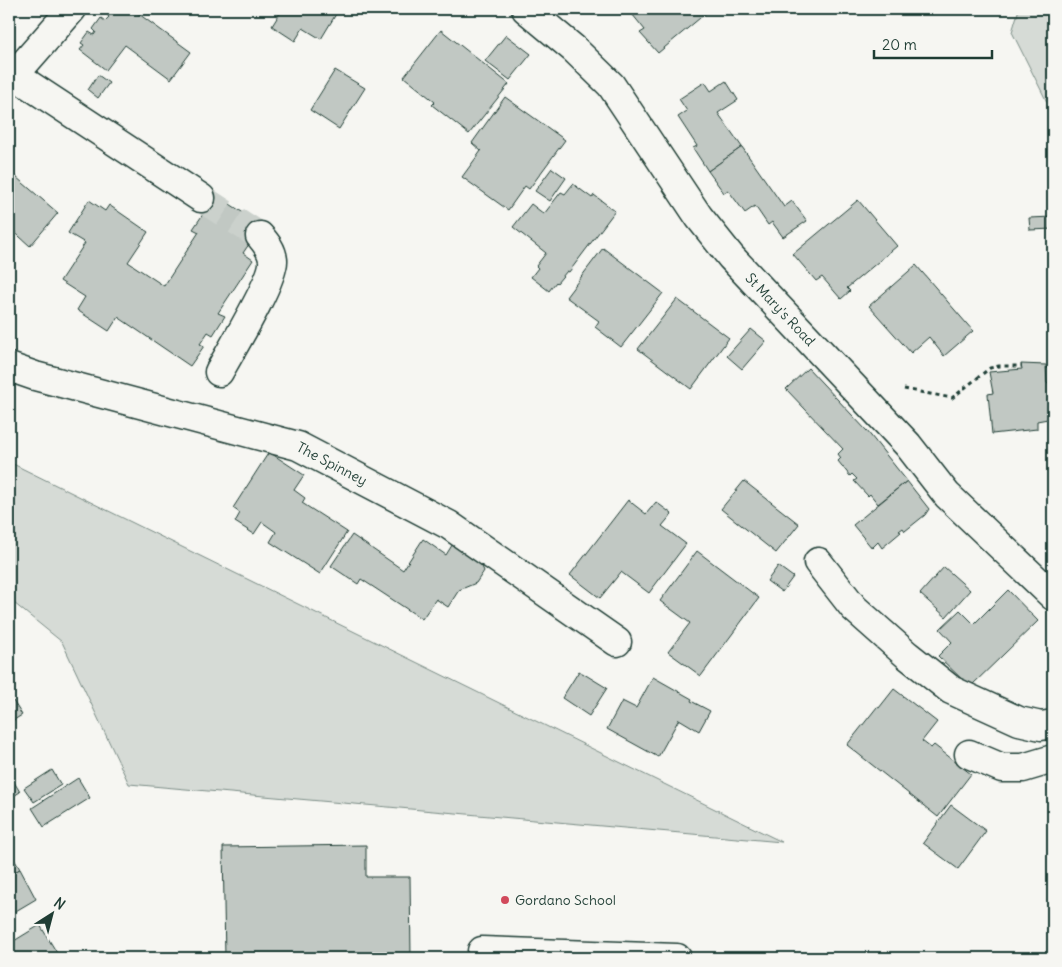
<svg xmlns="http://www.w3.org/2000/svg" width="1062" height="967" viewBox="0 0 1062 967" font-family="Delius,sans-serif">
	<rect width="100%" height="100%" fill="#f6f6f2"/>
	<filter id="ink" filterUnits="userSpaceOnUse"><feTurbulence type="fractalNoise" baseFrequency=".02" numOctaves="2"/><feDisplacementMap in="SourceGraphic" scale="10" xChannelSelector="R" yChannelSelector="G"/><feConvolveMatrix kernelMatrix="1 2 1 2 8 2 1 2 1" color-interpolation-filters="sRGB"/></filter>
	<g filter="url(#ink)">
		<!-- green -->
		<g fill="#d6dbd6" stroke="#7a8c85">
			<polygon points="1019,9 1053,9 1053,114 1012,32"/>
			<polygon points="9,462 782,842 129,784 62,642 9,599"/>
		</g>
		<!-- building -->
		<g fill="#c1c8c3" stroke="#1f3d34">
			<polygon points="111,9 132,9 191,52 171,79 125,45 106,70 80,50 84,45 81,43 89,32 94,35 96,32 93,29 101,18 105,21 109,17 107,15"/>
			<polygon points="274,9 339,9 321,39 303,28 295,41 272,26 280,13"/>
			<polygon points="628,9 702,9 706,13 658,53 640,33 645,30"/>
			<polygon points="441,30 509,84 469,134 432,105 435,102 404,77"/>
			<polygon points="506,35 531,54 510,80 485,61"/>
			<polygon points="335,70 365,88 339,129 310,110"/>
			<polygon points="98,75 109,83 98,98 88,90"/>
			<polygon points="726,81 738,100 718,113 742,147 708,171 693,148 697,146 678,117 687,111 679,99 705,82 711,91"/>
			<polygon points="505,97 565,140 529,189 525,186 508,210 462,177 481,151 472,143"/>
			<polygon points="742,147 784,207 792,201 807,221 783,237 772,222 768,225 755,206 745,213 728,190 724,193 708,171"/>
			<polygon points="552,168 566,178 550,201 535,191"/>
			<polygon points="9,171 58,213 30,246 9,227"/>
			<polygon points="573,184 592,198 594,195 615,211 569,272 567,271 557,283 556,282 549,291 531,277 538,268 536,266 546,253 513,227 531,204 544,214 561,192 565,194"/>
			<polygon points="216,195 262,225 243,253 253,260 218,313 225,316 213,335 208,332 200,344 204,346 190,366 118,317 109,331 77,310 85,297 60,281 85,243 68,233 89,200 105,211 109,205 148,232 128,262 164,286 199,232 193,229"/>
			<polygon points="858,200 897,246 847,288 850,291 841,299 822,277 816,281 793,254"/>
			<polygon points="1053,217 1053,229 1030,230 1029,218"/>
			<polygon points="603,248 663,293 621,347 595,327 599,321 566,297"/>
			<polygon points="916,265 973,331 944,356 929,337 911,353 869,306"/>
			<polygon points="677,299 729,338 691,389 638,349"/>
			<polygon points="751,329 766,341 742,369 727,356"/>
			<polygon points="1021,364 1046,365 1047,383 1052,387 1053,418 1037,421 1037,429 992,434 988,394 993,393 989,372 1022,369"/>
			<polygon points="808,368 867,431 907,481 878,504 870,494 868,496 854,481 857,479 852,474 850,476 838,461 841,458 838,454 843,449 786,389"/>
			<polygon points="269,452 304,475 294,490 305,498 302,503 347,532 320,574 270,542 276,532 262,522 254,534 235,522 240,513 233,508"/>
			<polygon points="744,481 799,524 776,553 721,509"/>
			<polygon points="907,481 929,509 925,515 905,531 903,528 899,531 901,532 882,548 878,542 872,548 853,525"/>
			<polygon points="628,500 646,514 656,502 672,514 662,526 686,544 649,593 621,572 600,598 570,575"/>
			<polygon points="352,535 403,570 423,539 446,555 454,542 478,558 484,571 476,583 459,590 448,607 436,599 422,619 361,579 358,584 331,566"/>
			<polygon points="697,551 759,598 701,676 668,652 690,623 660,601"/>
			<polygon points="778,566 793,577 782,592 767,581"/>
			<polygon points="944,567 970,590 946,617 920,594"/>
			<polygon points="1008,590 1038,621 970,687 938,656 952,642 940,629 960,610 974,624"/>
			<polygon points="579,671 607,688 589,716 562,698"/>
			<polygon points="653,677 692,699 691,701 710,711 699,731 679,719 658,757 607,729 622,701 636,708"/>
			<polygon points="894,689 937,722 922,741 931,748 934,745 971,774 938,817 847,745 877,707 879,708"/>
			<polygon points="13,701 22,715 9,723 9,704"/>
			<polygon points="52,770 61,785 34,802 24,788"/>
			<polygon points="9,774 20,792 9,799"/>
			<polygon points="78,778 90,798 44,827 32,808"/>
			<polygon points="951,805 986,831 958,869 923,843"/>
			<polygon points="1053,831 1053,843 1048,835"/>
			<polygon points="366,845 366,877 410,877 411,958 225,958 223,847"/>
			<polygon points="9,851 20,869 9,875"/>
			<polygon points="20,869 36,899 9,915 9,875"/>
			<polygon points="40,925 57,953 48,958 9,958 9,944"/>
			<polygon points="57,953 60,957 67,953 70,958 48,958"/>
		</g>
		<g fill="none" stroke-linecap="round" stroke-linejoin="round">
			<!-- minor-tunnel -->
			<polyline stroke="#cbd1cc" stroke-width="28" stroke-dasharray="28 14" stroke-linecap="butt" points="201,198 260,236"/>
			<defs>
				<g id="minor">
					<path id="s1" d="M 526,9 L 574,49 L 611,85 L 699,217 L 731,257 L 908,445 L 947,495 L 1053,596"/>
					<polyline points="14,75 201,198"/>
					<polyline points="9,81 72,9"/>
					<path id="s2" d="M 9,367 L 35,376 L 298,446 L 449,525 L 617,642"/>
					<path d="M 219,372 C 230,352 275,278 273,260 C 272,250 266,243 260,236"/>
					<polyline points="818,562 854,608 907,655 951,690 1019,721 1041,726 1053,724"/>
					<polyline points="969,754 1002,768 1023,768 1053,759"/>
					<polyline points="482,951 677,958"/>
				</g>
			</defs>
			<!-- minor casing -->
			<use href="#minor" stroke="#1f3d34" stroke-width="31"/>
			<!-- path -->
			<g stroke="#1f3d34" stroke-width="3" stroke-dasharray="4 4" stroke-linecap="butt">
				<polyline points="1047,367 1053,368"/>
				<polyline points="904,389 952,398 990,368 999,366 1022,366"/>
			</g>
			<!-- minor -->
			<use href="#minor" stroke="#f6f6f2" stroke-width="28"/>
		</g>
	</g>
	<!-- markers -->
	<circle fill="#d1495b" stroke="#f6f6f2" stroke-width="2" cx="505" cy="900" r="5"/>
	<g text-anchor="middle" stroke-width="4" stroke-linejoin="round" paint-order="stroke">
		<!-- street labels -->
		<g font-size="14" fill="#1f3d34" stroke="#f6f6f2">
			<text dy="5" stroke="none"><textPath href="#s1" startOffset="396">St Mary's Road</textPath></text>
			<text dy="5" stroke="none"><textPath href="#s2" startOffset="338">The Spinney</textPath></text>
		</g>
		<!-- poi labels -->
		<g font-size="14" fill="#1f3d34" stroke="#f6f6f2" text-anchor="start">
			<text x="515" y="905">Gordano School</text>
		</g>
	</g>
	<!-- margin -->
	<rect width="1062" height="967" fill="none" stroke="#f6f6f2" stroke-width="30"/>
	<rect x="15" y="15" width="1032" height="937" fill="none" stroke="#1f3d34" stroke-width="2" filter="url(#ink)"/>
	<!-- north arrow -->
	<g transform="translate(52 914) rotate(36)" stroke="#f6f6f2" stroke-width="4" paint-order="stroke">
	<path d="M0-4L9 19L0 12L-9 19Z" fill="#1f3d34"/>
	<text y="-8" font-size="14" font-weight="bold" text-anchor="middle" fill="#1f3d34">N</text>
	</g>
	<!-- scale -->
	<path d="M874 50v8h118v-8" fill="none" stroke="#1f3d34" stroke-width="2.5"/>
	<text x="882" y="50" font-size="15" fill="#1f3d34" stroke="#f6f6f2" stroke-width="4" paint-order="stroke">20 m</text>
</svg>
